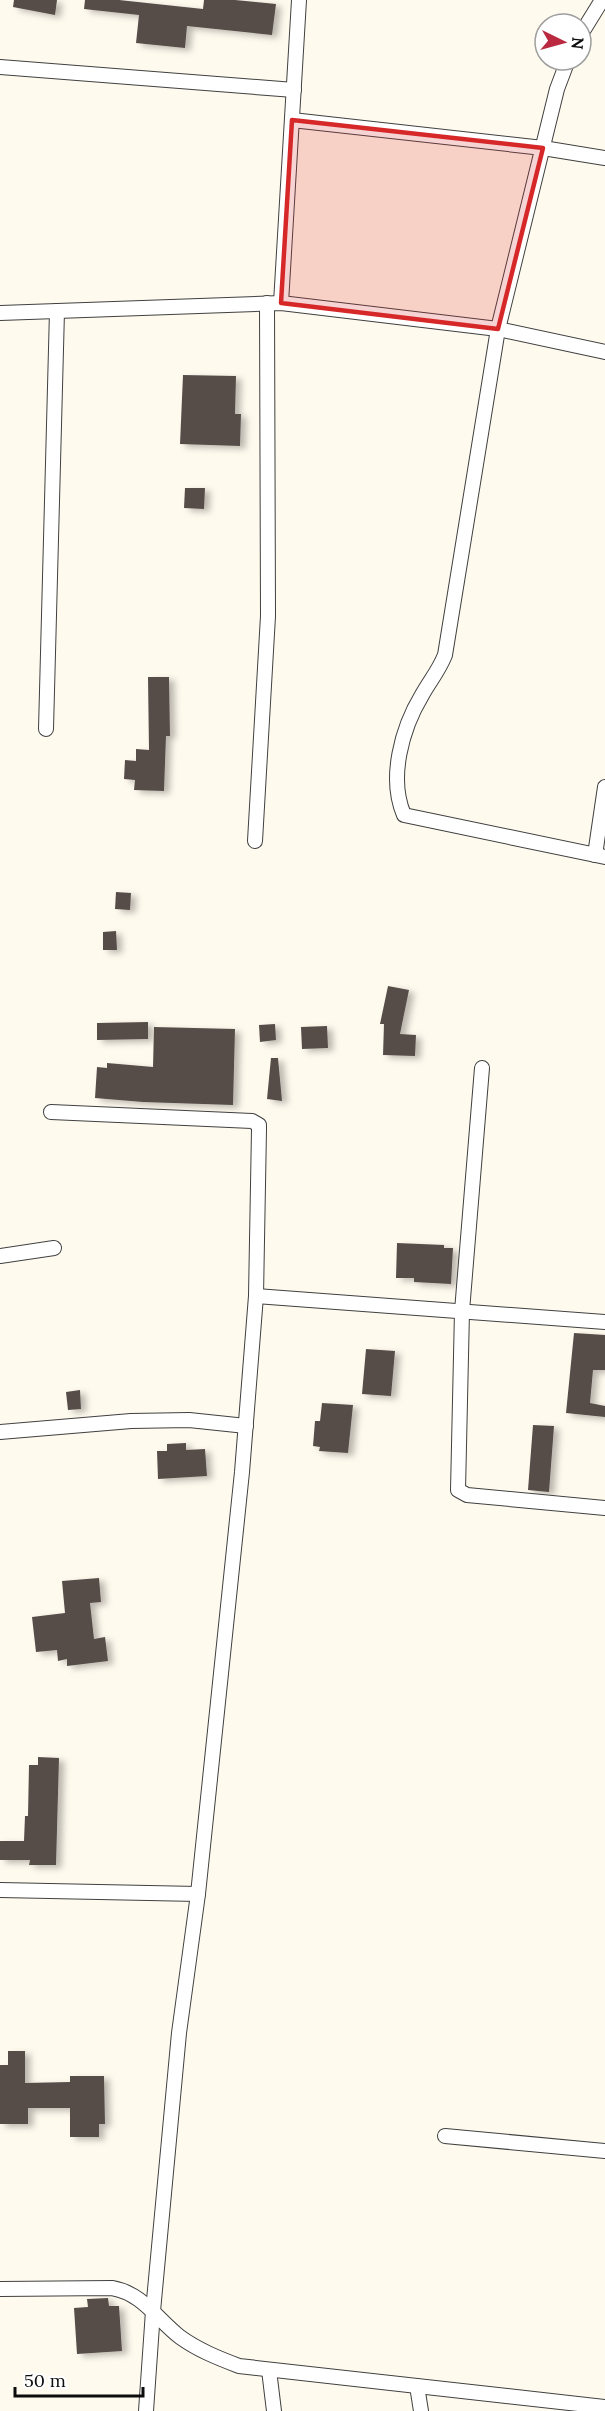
<svg xmlns="http://www.w3.org/2000/svg" width="605" height="2411" viewBox="0 0 605 2411" font-family="Lora,serif">
	<defs>
		<filter id="shadow"><feDropShadow dx="5.5" dy="3" stdDeviation="3" flood-color="#0004"/></filter>
	</defs>
	<rect width="100%" height="100%" fill="#fffaee"/>
	<!-- building -->
	<g fill="#564d4a" filter="url(#shadow)">
		<polygon points="14,0 57,0 55,15 13,7"/>
		<polygon points="85,0 119,0 203,9 204,0 235,0 276,4 272,35 187,26 185,48 136,43 139,15 84,9"/>
		<polygon points="183,375 236,376 235,414 241,414 240,446 180,444"/>
		<polygon points="185,488 205,488 204,509 184,508"/>
		<polygon points="148,677 169,677 170,736 166,736 164,791 134,790 135,780 124,779 125,760 136,761 136,749 149,750"/>
		<polygon points="116,892 131,893 130,910 115,909"/>
		<polygon points="116,931 117,950 103,950 103,932"/>
		<polygon points="388,986 409,990 400,1034 416,1035 415,1056 383,1055 384,1024 380,1024"/>
		<polygon points="148,1022 148,1039 97,1040 97,1023"/>
		<polygon points="275,1024 276,1040 260,1042 259,1025"/>
		<polygon points="327,1026 328,1048 302,1049 301,1027"/>
		<polygon points="154,1027 235,1029 233,1105 143,1102 95,1098 97,1067 107,1068 107,1063 153,1067"/>
		<polygon points="271,1058 278,1058 282,1101 267,1099"/>
		<polygon points="397,1243 444,1245 444,1248 453,1248 451,1284 414,1282 414,1278 396,1278"/>
		<polygon points="574,1333 605,1335 605,1370 593,1370 590,1403 605,1406 605,1417 566,1413"/>
		<polygon points="366,1349 395,1351 391,1396 362,1394"/>
		<polygon points="80,1390 81,1409 68,1410 66,1392"/>
		<polygon points="322,1403 353,1405 348,1453 319,1451 320,1447 313,1446 315,1421 320,1421"/>
		<polygon points="533,1425 554,1426 549,1492 528,1490"/>
		<polygon points="186,1443 186,1450 205,1449 207,1476 158,1479 157,1451 167,1451 167,1444"/>
		<polygon points="99,1578 101,1602 90,1603 94,1639 105,1637 108,1661 67,1666 67,1659 58,1661 57,1650 36,1652 32,1617 65,1613 62,1581"/>
		<polygon points="38,1757 59,1758 56,1865 29,1865 30,1860 0,1860 0,1841 24,1841 25,1816 28,1816 29,1765 38,1765"/>
		<polygon points="8,2051 25,2051 25,2083 70,2082 70,2076 104,2076 105,2124 99,2124 99,2137 70,2137 70,2108 28,2108 28,2124 0,2124 0,2065 8,2065"/>
		<polygon points="108,2298 109,2306 119,2306 122,2351 77,2354 74,2308 88,2307 87,2299"/>
	</g>
	<g fill="none" stroke-linecap="round" stroke-linejoin="round">
		<defs>
			<g id="minor">
				<polyline points="581,34 602,0"/>
				<path d="M 568,60 L 557,89 L 498,329 L 445,655 C 438,672 431,679 422,695 C 402,728 388,778 404,815 L 605,857"/>
				<polyline points="0,67 294,90"/>
				<polyline points="292,120 543,148 605,158"/>
				<polyline points="281,303 299,0"/>
				<polyline points="0,313 281,303 498,329 605,352"/>
				<polyline points="46,729 57,311"/>
				<polyline points="255,841 268,616 267,303"/>
				<polyline points="595,855 605,787"/>
				<polyline points="482,1068 462,1311 458,1490 467,1495 605,1508"/>
				<polyline points="51,1112 252,1121 259,1125 259,1129 256,1296 242,1472 198,1894 179,2033 153,2311 146,2411"/>
				<polyline points="0,1256 54,1248"/>
				<polyline points="256,1296 605,1322"/>
				<polyline points="0,1432 131,1421 189,1420 246,1426"/>
				<polyline points="0,1890 198,1894"/>
				<polyline points="445,2136 605,2151"/>
				<path d="M 0,2289 L 112,2288 C 142,2293 157,2319 180,2337 C 198,2350 218,2358 239,2366 L 605,2407"/>
				<polyline points="269,2370 274,2411"/>
				<polyline points="417,2386 421,2411"/>
			</g>
		</defs>
		<!-- minor casing -->
		<use href="#minor" stroke="#404040" stroke-width="16"/>
		<!-- minor -->
		<use href="#minor" stroke="#fff" stroke-width="14"/>
	</g>
	<!-- marked area -->
	<path fill="#d62828" fill-opacity="0.2" stroke="#d62828" stroke-width="4.5" stroke-linejoin="round" d="M 292,120 L 543,148 L 498,329 L 281,303 Z"/>
	<!-- north arrow -->
	<g transform="translate(563 42) rotate(95)"><circle r="28" fill="#ffffff" stroke="#9e9e9e" stroke-width="1.5"/>
	<path d="M0-4.5L10 22L0 15L-10 22Z" fill="#ba293f"/>
	<text y="-9" font-size="16" font-weight="bold" text-anchor="middle" fill="#0d0d0d">N</text>
	</g>
	<!-- scale -->
	<path d="M15 2387v9h128v-9" fill="none" stroke="#0d0d0d" stroke-width="3"/>
	<text x="24" y="2387" font-size="18" fill="#0d0d0d" stroke="#ffffff" stroke-width="4.5" paint-order="stroke">50 m</text>
</svg>
